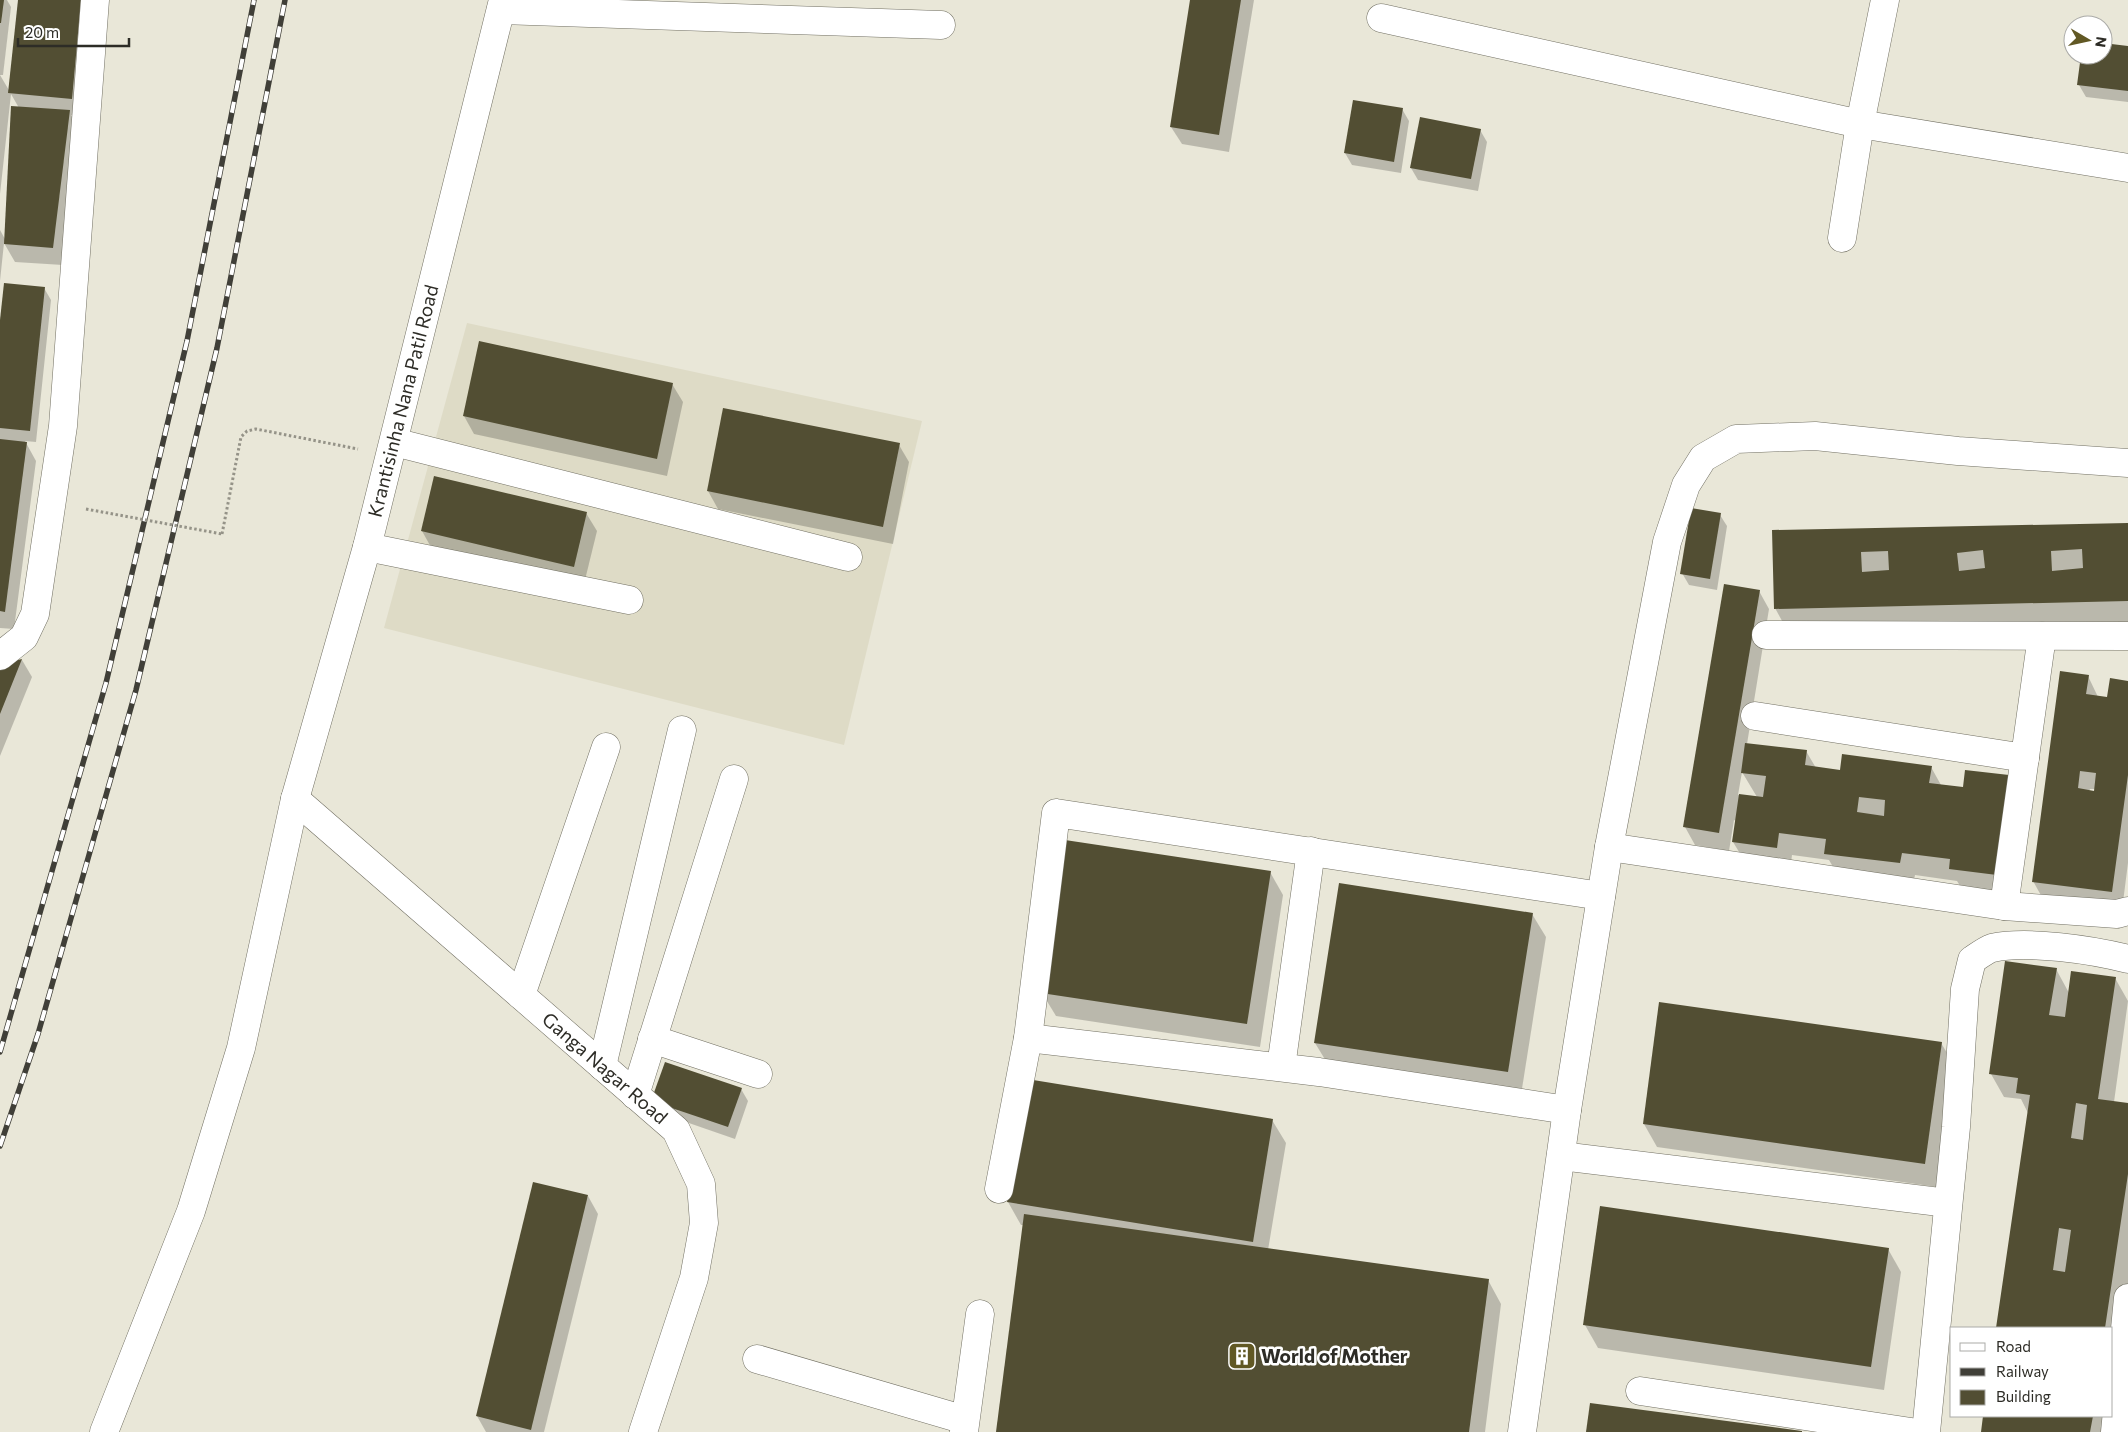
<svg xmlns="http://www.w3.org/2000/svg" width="2128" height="1432" viewBox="0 0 2128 1432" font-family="Commissioner,sans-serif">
	<rect width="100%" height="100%" fill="#e9e7d8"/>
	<!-- built -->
	<polygon fill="#dedbc6" points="467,323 922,421 844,745 384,628"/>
	<!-- shadow -->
	<g fill="#0003" fill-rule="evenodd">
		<polygon points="0,0 7,0 11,7 3,75 0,75"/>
		<polygon points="19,0 92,0 81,116 71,115 79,129 63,265 15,262 4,243 0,281 0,230 5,239 19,108 11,94 0,194 0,75 10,92"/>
		<polygon points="1192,0 1254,0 1229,152 1182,144 1171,127"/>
		<polygon points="2103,44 2128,47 2128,102 2086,97 2079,85 2083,55 2103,55"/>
		<polygon points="1402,109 1409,121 1401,173 1352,165 1345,153"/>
		<polygon points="1480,130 1487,142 1478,191 1418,180 1411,168"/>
		<polygon points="44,288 51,300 36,442 25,441 36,461 14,629 0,628 0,332"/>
		<polygon points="672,384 683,402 667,476 474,434 464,416"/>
		<polygon points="724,410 899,445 909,462 893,544 718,509 708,491"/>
		<polygon points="586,513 597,531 584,584 432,549 422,531"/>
		<polygon points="1720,515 1727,526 1717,590 1689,585 1682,573"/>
		<polygon points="2128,524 2128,624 1788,632 1775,608 1773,532"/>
		<path d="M 1759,591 L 1769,609 L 1747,744 L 1806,751 L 1816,768 L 1841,771 L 1931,767 L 1941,785 L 1964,788 L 2009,898 L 1964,892 L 1957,881 L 1915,875 L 1913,886 L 1839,877 L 1829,860 L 1792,855 L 1790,871 L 1747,865 L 1733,842 L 1736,821 L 1734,820 L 1729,851 L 1695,845 L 1685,827 ZM 1742,772 L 1757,797 L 1738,795 Z"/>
		<polygon points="22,660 32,677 0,756 0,666"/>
		<path d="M 2088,676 L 2098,697 L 2108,698 L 2128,682 L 2128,863 L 2122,910 L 2043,899 L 2033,881 ZM 2090,789 L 2095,789 L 2095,792 L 2089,791 Z"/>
		<polygon points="1270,872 1283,895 1260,1047 1056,1016 1042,993"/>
		<polygon points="1532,914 1546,937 1521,1095 1329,1066 1315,1043"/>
		<polygon points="2056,969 2069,993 2115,978 2128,1001 2114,1102 2128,1104 2128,1285 2112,1328 1997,1328 2028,1113 2021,1099 2004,1097 1991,1074"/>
		<polygon points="1941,1043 1955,1066 1937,1187 1657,1147 1644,1124"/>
		<polygon points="741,1089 748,1101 735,1139 660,1113 653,1101"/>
		<polygon points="1272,1120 1286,1143 1268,1250 1488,1280 1501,1304 1485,1432 997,1432 1024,1225 1021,1225 1008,1202"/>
		<polygon points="588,1196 598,1214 544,1432 486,1432 477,1416"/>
		<polygon points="1888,1249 1901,1272 1884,1390 1598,1348 1585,1325"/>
		<polygon points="1984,1416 2109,1416 2107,1432 1982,1432"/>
	</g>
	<!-- building -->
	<g fill="#524e33" fill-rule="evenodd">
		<polygon points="0,0 4,0 1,23 0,23"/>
		<polygon points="18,0 81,0 72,99 8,93"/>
		<polygon points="1190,0 1241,0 1219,135 1170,127"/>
		<polygon points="2103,43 2128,46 2128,91 2077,85 2081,55 2103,55"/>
		<polygon points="1353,100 1403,108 1394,162 1344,153"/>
		<polygon points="11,106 70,110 53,248 4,244"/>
		<polygon points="1420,117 1481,129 1471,179 1410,168"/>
		<polygon points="4,283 45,287 30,431 0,428 0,320"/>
		<polygon points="479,341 673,383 657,459 463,416"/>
		<polygon points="723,408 900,443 883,527 707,491"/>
		<polygon points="0,439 27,442 5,612 0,611"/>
		<polygon points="434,476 587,512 574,567 421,531"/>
		<polygon points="1691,508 1721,513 1710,579 1680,574"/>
		<path d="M 2128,523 L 2128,601 L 1774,609 L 1772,530 ZM 2082,549 L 2083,568 L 2052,571 L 2051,551 ZM 1983,550 L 1985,568 L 1959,571 L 1957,553 ZM 1888,551 L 1889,570 L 1862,572 L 1861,552 Z"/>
		<polygon points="1724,584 1760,590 1719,833 1683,827"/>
		<polygon points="22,659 0,714 0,664"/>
		<path d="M 2060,671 L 2089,675 L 2086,694 L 2107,697 L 2110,678 L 2128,681 L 2128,775 L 2112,892 L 2032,882 ZM 2080,771 L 2096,773 L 2094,791 L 2078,788 Z"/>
		<path d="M 1745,743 L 1807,750 L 1805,765 L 1840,770 L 1842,754 L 1932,766 L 1929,783 L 1963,787 L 1965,770 L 2009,775 L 1997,875 L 1949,869 L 1950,859 L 1902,853 L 1900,863 L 1824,854 L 1826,839 L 1779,833 L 1777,848 L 1732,842 L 1739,794 L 1763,797 L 1766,776 L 1741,773 ZM 1859,797 L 1885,800 L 1884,816 L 1857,812 Z"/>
		<polygon points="1065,840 1271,871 1247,1024 1041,993"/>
		<polygon points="1339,883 1533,913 1508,1072 1314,1043"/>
		<path d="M 2005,961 L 2057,968 L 2049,1015 L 2065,1017 L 2071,971 L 2116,977 L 2098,1099 L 2128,1103 L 2128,1174 L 2105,1328 L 1996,1328 L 2030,1095 L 2016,1093 L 2018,1078 L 1989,1074 ZM 2076,1103 L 2087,1105 L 2083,1140 L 2071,1138 ZM 2059,1228 L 2071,1230 L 2065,1272 L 2053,1270 Z"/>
		<polygon points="1659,1002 1942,1042 1925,1164 1643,1124"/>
		<polygon points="665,1062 742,1088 728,1127 651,1101"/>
		<polygon points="1027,1079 1273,1119 1253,1242 1007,1202"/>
		<polygon points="533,1182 588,1195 531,1430 476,1416"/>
		<polygon points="1600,1206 1889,1248 1871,1367 1583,1325"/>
		<polygon points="1024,1214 1489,1279 1469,1432 996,1432"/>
		<polygon points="1590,1403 1802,1431 1802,1432 1586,1432"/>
		<polygon points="1983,1416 2093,1416 2090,1432 1981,1432"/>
	</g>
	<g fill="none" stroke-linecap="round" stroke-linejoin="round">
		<defs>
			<g id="minor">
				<polyline points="501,10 941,25"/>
				<polyline points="1381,18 1860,124 2128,168"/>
				<polyline points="1842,238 1860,124 1885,0"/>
				<polyline points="394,442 848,557"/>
				<polyline points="367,547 629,600"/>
				<polyline points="1766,635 2128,636"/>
				<polyline points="0,656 24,637 35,614 63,426 95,0"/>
				<polyline points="1755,716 2025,758"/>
				<polyline points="295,799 676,1130 701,1184 704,1223 694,1278 643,1432"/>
				<polyline points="1609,847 2004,906 2117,914 2128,911"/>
				<polyline points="2004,906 2042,636"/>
				<polyline points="521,995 606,747"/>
				<polyline points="1028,1038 1319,1072 1567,1110"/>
				<polyline points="652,1039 758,1074"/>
				<polyline points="602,1066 682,730"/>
				<polyline points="1281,1067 1311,851"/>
				<polyline points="635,1095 734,779"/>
				<polyline points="1561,1156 1948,1203"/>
				<polyline points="999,1189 1028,1038 1056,813 1601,896"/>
				<polyline points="757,1359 965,1420"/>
				<polyline points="1640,1391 1911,1432"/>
				<polyline points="964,1432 980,1314"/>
				<polyline points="1522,1432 1567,1110 1609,847 1667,542 1686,485 1703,458 1736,439 1815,436 1958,451 2128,463"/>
				<path d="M 1926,1432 L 1956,1127 L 1965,989 L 1972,960 C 1978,956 1986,950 1992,948 C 2027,940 2093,950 2128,959"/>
				<polyline points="2115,1432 2128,1298"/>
			</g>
			<polyline id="major" points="104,1432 191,1211 241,1048 295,799 367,547 503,0"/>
		</defs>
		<!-- minor casing -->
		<use href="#minor" stroke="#727063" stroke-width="29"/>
		<!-- major casing -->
		<use href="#major" stroke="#727063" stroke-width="29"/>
		<!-- path -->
		<polyline stroke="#959388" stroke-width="3" stroke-dasharray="2.5 2.5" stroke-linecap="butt" points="222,534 241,437 247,431 256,429 358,449"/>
		<!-- minor -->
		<use href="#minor" stroke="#fff" stroke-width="28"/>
		<!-- major -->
		<use href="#major" stroke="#fff" stroke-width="28"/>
		<defs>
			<g id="rail">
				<polyline points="0,1052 106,683 187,341 254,0"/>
				<polyline points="0,1146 38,1034 136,690 217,348 285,0"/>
			</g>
		</defs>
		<!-- rail casing -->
		<use href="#rail" stroke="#403f38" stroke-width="5.5"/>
		<!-- rail -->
		<use href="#rail" stroke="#fff" stroke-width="4" stroke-dasharray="11" stroke-linecap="butt"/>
		<!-- path-bridge -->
		<polyline stroke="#959388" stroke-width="3" stroke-dasharray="2.5 2.5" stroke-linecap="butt" points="86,509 222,534"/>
	</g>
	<!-- icons -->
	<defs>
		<symbol id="building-square" viewBox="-11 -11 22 22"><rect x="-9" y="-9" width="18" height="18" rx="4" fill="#615824" stroke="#fff"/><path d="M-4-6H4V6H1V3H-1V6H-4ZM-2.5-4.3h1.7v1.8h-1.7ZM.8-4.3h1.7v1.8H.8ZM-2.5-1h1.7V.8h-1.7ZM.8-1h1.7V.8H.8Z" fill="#fff"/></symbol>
	</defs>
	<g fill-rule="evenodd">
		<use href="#building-square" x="1226" y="1340" width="32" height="32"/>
	</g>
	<g text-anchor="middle" stroke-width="5" stroke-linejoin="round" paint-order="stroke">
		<!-- street labels -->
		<g font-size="19" fill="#2d2c26" stroke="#fff">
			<text transform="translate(403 401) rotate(-76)" y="7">Krantisinha Nana Patil Road</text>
			<text transform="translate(605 1068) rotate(41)" y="7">Ganga Nagar Road</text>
		</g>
		<!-- poi labels -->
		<g font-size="19" font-weight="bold" fill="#2d2c26" stroke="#fff" text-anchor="start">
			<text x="1261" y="1363">World of Mother</text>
		</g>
	</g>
	<!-- legend -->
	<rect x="1950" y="1327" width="162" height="90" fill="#ffffff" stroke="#ababa8"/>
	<rect x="1960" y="1343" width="25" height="8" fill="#ffffff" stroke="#ababa8"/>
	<text x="1996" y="1352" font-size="15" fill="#2d2c26">Road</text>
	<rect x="1960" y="1368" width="25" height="8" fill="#403f38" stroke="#ababa8"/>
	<text x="1996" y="1377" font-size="15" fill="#2d2c26">Railway</text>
	<rect x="1960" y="1390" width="25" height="15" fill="#524e33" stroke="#ababa8"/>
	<text x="1996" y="1402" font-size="15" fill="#2d2c26">Building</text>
	<!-- north arrow -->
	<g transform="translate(2088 40) rotate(99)"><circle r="24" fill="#ffffff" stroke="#ababa8"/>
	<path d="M0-4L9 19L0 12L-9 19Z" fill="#615824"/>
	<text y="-8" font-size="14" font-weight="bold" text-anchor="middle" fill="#2d2c26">N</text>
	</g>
	<!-- scale -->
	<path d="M18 38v8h111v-8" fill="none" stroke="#2d2c26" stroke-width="2.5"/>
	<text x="25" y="38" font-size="15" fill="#2d2c26" stroke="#ffffff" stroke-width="4" paint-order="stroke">20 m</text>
</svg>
